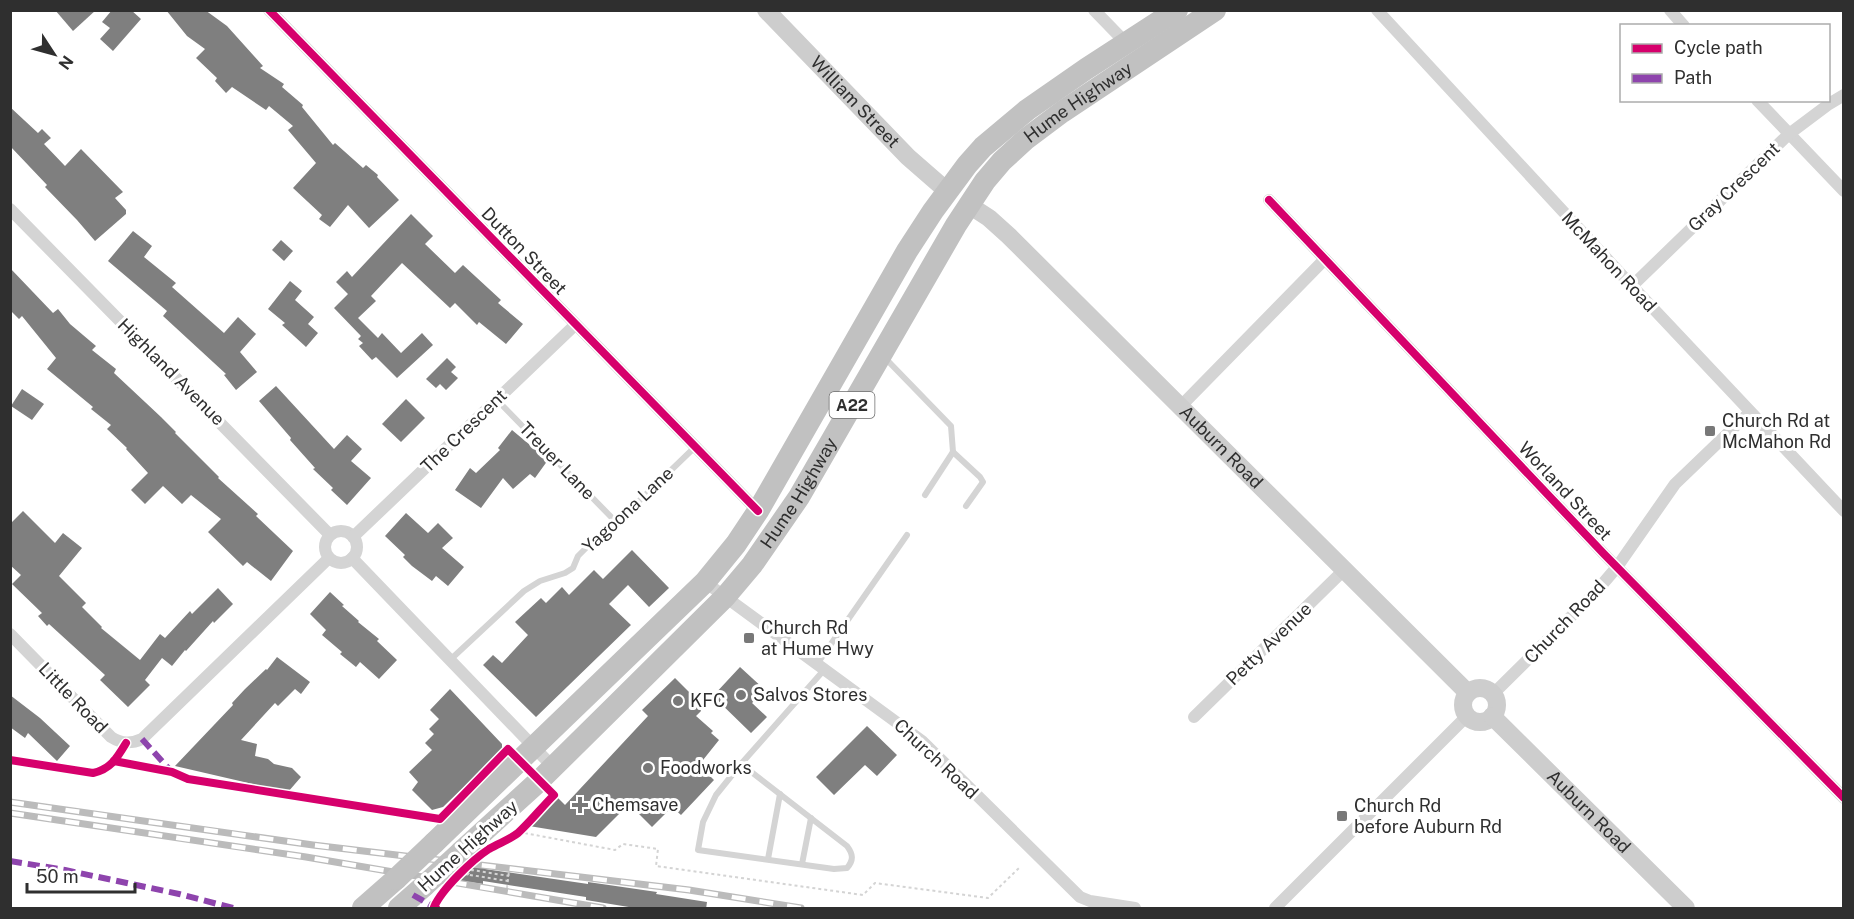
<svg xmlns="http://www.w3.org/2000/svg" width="1854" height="919" viewBox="0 0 1854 919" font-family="'Public Sans',sans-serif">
	<rect width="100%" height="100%" fill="#fff"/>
	<!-- building -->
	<g fill="#7f7f7f">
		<polygon points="55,10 96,10 73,31"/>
		<polygon points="112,10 131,10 141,19 113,51 100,39 110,28 102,22"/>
		<polygon points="166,10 205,10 227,26 263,66 260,68 284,84 282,87 303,105 302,107 333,145 335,143 363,168 366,165 378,175 377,177 399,200 369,228 348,205 330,227 319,219 322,215 293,188 316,163 288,130 293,126 269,106 266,110 232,87 226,93 215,81 217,78 196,58 205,49 187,36"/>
		<polygon points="10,107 38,133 42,129 51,138 44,144 65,166 81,149 123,192 115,198 126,210 126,214 95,241 77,220 45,187 47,185 10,146"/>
		<polygon points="411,214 433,236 425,244 455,273 463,265 501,300 498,303 523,324 506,344 479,322 477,325 455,303 450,308 402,263 371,296 376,301 358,318 378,338 382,333 401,353 422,333 433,345 397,378 376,357 372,360 359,346 363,343 358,339 361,336 334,308 348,294 336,282 347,271 352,277"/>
		<polygon points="133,231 152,246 144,257 176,283 172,287 224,333 238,317 256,334 240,352 257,372 236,390 224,375 226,374 163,316 167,311 108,261"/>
		<polygon points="281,240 293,251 284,261 272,250"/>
		<polygon points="10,268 53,313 58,309 70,324 96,346 92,350 116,369 114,373 161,417 176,432 175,433 219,477 218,478 258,514 256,516 293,551 271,581 247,562 243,566 208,532 221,519 191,495 182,504 163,486 145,504 131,490 148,473 126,449 127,448 107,429 111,425 91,409 93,407 47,369 56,358 22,316 19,319 10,310"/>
		<polygon points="290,281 302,291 295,300 314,317 308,324 318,333 306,347 282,325 285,323 268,309"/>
		<polygon points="447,358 456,367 451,372 458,378 446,390 440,384 436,388 426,379"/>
		<polygon points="276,386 334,449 347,435 362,449 351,461 371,478 347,505 331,490 333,488 313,469 315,468 290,440 291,438 259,401"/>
		<polygon points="22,389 44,404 32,420 11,406"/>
		<polygon points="406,399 425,418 401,442 382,424"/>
		<polygon points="512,430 548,460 535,478 530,474 513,489 503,478 481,508 455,490 470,468 476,473 500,450 498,448"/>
		<polygon points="23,511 55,543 63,533 82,548 59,576 86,603 82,607 102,627 101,628 140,660 160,634 165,638 190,611 192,614 218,588 233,604 214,623 213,621 186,651 185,650 172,666 162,658 145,680 150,685 128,707 100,680 105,675 49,624 47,626 38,616 42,613 12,584 21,575 10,565 10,524"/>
		<polygon points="406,513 428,533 438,523 453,538 442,548 464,567 448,586 436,576 432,581 412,566 403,557 405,555 385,536"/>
		<polygon points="632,550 669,588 649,607 628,585 609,604 631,625 536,717 483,665 493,655 502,663 528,635 515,622 541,598 546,603 562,587 569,595 594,570 603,579"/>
		<polygon points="330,592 344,605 342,606 359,621 358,622 379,639 377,641 397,660 379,679 360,662 356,667 340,654 342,652 322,635 326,630 310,614"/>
		<polygon points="277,657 310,682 301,694 295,689 278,706 275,703 241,740 257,744 255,756 268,759 274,764 292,768 301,777 288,792 175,766 233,705 232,703 245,689 266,669 267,670"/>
		<polygon points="740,667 765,690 752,703 767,717 751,733 713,696"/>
		<polygon points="675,678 697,700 701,711 696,716 713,731 711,733 719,740 699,765 714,780 681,815 672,807 652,827 629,804 596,837 529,826 557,797 565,805 648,716 642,710"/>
		<polygon points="450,689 502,744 502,750 443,807 432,810 412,790 418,782 409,772 432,750 425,743 434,734 429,729 439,719 430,710"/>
		<polygon points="10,695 40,718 70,746 57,761 28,733 25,738 10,727"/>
		<polygon points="867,726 897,755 877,776 865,765 834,795 816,777"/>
		<polygon points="471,864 485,867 485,869 588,884 588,882 657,892 656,894 707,902 706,909 641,909 586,900 586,897 483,881 483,884 455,880"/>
	</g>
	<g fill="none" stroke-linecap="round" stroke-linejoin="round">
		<!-- path -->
		<g stroke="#d4d4d4" stroke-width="2" stroke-dasharray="3 3" stroke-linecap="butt">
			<polyline points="519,832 615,850 623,844 658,849 656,866 863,895 875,883 988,898 1020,867"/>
			<polyline points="464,874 508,881"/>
			<polyline points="467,875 472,870 509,876"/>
			<polyline points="507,888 509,871"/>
			<polyline points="434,907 437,901"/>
		</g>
		<!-- lane -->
		<g stroke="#d4d4d4" stroke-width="6">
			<polyline points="886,359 951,426 953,452 925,495"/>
			<polyline points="497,400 617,523"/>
			<polyline points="953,452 980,477 983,482 966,506"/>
			<polyline points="450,660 524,591 540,581 565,573 573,568 578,556 592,542 605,534 695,447"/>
			<polyline points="817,664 907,535"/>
			<path d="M 741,764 L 847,846 C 853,854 854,860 847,868 L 834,869 L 698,850 L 703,822 L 716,795 L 741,764 L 824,670"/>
			<polyline points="768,859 780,794"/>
			<polyline points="802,864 811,818"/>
		</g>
		<!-- street -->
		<g stroke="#d4d4d4" stroke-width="12">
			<polyline points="269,10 758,511"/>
			<polyline points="1094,10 1127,44"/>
			<polyline points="1377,10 1632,286 1844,511"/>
			<polyline points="1670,10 1684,26"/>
			<polyline points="1757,100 1844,191"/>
			<polyline points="1269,200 1604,554 1844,798"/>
			<polyline points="10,209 330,535"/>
			<polyline points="1632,286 1789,134 1829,104 1844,95"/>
			<polyline points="1180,407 1325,259"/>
			<circle cx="341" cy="547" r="16"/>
			<polyline points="353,537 575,325"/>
			<polyline points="352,558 553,767"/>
			<polyline points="705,582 922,741 1080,897 1090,901 1135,908"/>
			<path d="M 10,634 L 111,737 C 122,744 131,744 142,739 L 329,558"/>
			<polyline points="1493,694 1594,594 1617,567 1675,484 1750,412"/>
			<polyline points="1194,717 1344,570"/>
			<polyline points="1275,908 1467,716"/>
		</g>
		<!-- secondary -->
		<g stroke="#cdcdcd" stroke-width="18">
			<path id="s1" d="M 766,10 L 908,157 L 947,191"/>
			<path id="s2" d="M 969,205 L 989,218 L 1009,236 L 1468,693"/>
			<circle cx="1480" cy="705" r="17"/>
			<path id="s3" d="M 1492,716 L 1686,908"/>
		</g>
		<!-- highway -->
		<g stroke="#c1c1c1" stroke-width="22">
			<polyline points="434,843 705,582 736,544 758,511 907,251 933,211 967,165 983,147 1027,110 1086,69 1177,10"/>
			<path id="s4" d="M 461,852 L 539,781 L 618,703 L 725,597 L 752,565 L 799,497 L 956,225 L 985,181 L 1002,161 L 1026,139 L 1062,112 L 1215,10"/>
			<polyline points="363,908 396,879"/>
			<polyline points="399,908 424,886"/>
		</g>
		<defs>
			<g id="rail">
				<polyline points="10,802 313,845 689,890 801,908"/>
				<polyline points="10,813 306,857 603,908"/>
			</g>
		</defs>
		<!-- rail casing -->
		<use href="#rail" stroke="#bbb" stroke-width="7"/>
		<!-- rail -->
		<use href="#rail" stroke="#fff" stroke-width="4.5" stroke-dasharray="14" stroke-linecap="butt"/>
		<!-- highway-bridge -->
		<g stroke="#c1c1c1" stroke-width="22">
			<polyline points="396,879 434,843"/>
			<polyline points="424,886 461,852"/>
		</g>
		<!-- quiet -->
		<g stroke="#8e44ad" stroke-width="6" stroke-dasharray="12 6" stroke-linecap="butt">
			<polyline points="142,739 170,770"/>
			<polyline points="10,861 65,870 179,894 233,908"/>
			<polyline points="413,895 434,907"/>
		</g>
		<defs>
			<g id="cycleway">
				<polyline points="269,10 758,511"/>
				<polyline points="1269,200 1604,554 1844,798"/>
				<path d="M 10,760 L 93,773 C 111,769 117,758 126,743"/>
				<path d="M 114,761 L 172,772 L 188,779 L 440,819 L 508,749 L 554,795 C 542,807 531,821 518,833 C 509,840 499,843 489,849 C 472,860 442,889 434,907 L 436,908"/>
			</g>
		</defs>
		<!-- cycleway casing -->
		<use href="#cycleway" stroke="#fff" stroke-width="11"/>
		<!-- cycleway -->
		<use href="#cycleway" stroke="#d6006c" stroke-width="8"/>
	</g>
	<!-- markers -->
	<g fill="#787878" stroke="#fff" stroke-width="2">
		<rect x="1704" y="425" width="12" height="12" rx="3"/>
		<rect x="743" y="632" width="12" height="12" rx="3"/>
		<circle cx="741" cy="695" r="6"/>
		<circle cx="678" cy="701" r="6"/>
		<circle cx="648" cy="768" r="6"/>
		<path d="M577 796h6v6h6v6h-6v6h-6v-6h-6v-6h6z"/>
		<rect x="1336" y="810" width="12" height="12" rx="3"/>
	</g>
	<g text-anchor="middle" stroke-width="6" stroke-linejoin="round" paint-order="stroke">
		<!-- shield labels -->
		<rect fill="#fff" stroke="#6d6d6d" stroke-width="1.5" x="829.5" y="392" width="45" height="26" rx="4.5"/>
		<g font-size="16" font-weight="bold" fill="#2f2f2f">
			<text x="852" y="411">A22</text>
		</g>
		<!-- street labels -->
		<g font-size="18" fill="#2f2f2f" stroke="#fff">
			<text dy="6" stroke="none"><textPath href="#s1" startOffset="128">William Street</textPath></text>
			<text dy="6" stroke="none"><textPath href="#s4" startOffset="981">Hume Highway</textPath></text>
			<text transform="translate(1734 187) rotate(-44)" y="6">Gray Crescent</text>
			<text transform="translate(524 251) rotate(46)" y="6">Dutton Street</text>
			<text transform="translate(1609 262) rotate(47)" y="6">McMahon Road</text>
			<text transform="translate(171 372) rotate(45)" y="6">Highland Avenue</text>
			<text transform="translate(464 431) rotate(-44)" y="6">The Crescent</text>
			<text dy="6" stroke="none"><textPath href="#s2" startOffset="350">Auburn Road</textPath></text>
			<text transform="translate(557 461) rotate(46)" y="6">Treuer Lane</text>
			<text transform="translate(1565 491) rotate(47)" y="6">Worland Street</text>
			<text dy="6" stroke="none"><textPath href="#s4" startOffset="495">Hume Highway</textPath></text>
			<text transform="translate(628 510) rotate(-43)" y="6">Yagoona Lane</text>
			<text transform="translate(1565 622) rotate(-46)" y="6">Church Road</text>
			<text transform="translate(1269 644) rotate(-44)" y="6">Petty Avenue</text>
			<text transform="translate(73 698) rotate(46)" y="6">Little Road</text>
			<text transform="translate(936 759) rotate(43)" y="6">Church Road</text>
			<text dy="6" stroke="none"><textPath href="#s3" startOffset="136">Auburn Road</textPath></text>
			<text transform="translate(468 846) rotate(-42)" y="6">Hume Highway</text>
		</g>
		<!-- poi labels -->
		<g font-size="18" fill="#2f2f2f" stroke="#fff" text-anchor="start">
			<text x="1722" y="427">Church Rd at<tspan x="1722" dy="21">McMahon Rd</tspan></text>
			<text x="761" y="634">Church Rd<tspan x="761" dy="21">at Hume Hwy</tspan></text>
			<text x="753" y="701">Salvos Stores</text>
			<text x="690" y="707">KFC</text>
			<text x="660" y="774">Foodworks</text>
			<text x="592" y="811">Chemsave</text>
			<text x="1354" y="812">Church Rd<tspan x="1354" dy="21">before Auburn Rd</tspan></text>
		</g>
	</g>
	<!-- border -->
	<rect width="1854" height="919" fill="none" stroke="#2f2f2f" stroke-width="24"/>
	<!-- legend -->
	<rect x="1620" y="24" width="210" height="78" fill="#ffffff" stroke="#acacac" stroke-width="1.5"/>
	<rect x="1632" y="44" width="30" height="9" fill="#d6006c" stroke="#acacac" stroke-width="1.5"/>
	<text x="1674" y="54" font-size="18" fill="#2f2f2f">Cycle path</text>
	<rect x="1632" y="74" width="30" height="9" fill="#8e44ad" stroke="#acacac" stroke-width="1.5"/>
	<text x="1674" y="84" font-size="18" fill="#2f2f2f">Path</text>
	<!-- north arrow -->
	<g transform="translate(54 54) rotate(126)" stroke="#ffffff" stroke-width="4.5" paint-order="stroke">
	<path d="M0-4.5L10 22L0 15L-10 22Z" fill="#2f2f2f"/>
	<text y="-9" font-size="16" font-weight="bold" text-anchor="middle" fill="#2f2f2f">N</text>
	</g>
	<!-- scale -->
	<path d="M27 883v9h108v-9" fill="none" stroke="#2f2f2f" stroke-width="3"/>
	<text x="36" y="883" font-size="18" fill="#2f2f2f" stroke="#ffffff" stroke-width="4.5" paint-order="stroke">50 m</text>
</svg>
